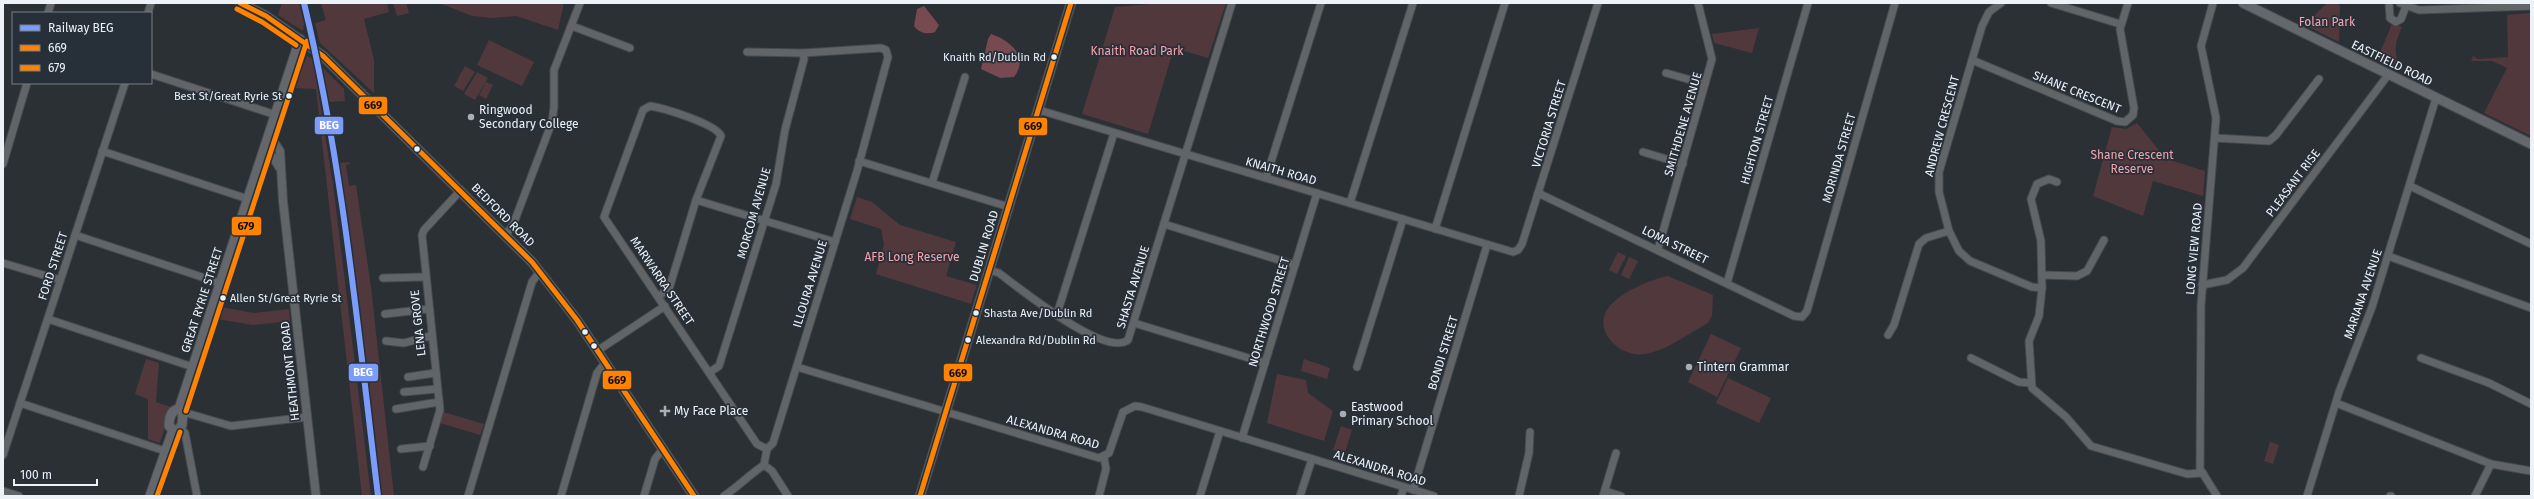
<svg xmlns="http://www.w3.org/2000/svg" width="2534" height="499" viewBox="0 0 2534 499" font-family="'Fira Sans',sans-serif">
	<rect width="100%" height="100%" fill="#2b3035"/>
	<!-- green -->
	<g fill="#51383c">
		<polygon points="282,3 299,3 304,23 303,31 278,15"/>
		<polygon points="321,3 387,3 389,12 364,19 374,60 374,93 320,43 315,23 326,20"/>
		<polygon points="393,3 406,3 409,13 397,16"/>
		<polygon points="439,3 564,3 558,30 516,16 492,18 472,16"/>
		<polygon points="1161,3 1226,3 1208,58 1174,48 1148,134 1082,114 1115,7"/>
		<polygon points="2327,3 2338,3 2340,6 2339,42 2305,25"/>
		<polygon points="2531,13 2531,136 2484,113 2507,68 2492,61 2471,61 2473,56 2478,59 2508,57 2507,15"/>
		<path d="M 2392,24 L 2402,27 C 2395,42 2393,51 2400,68 L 2394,69 L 2375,58 L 2379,55 Z"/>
		<polygon points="1759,28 1752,53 1714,43 1712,34"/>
		<polygon points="489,40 534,62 522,86 477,65"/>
		<polygon points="307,56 313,59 333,184 371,496 362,496 316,89 293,88"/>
		<polygon points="465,66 475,72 463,91 454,86"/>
		<polygon points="322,67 344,89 345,101 329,102"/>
		<polygon points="477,72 488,78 475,100 464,94"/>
		<polygon points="486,82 493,85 486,99 479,95"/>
		<polygon points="2137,123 2161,153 2160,157 2205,171 2203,196 2153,181 2143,216 2093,196 2112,127 2126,129"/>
		<polygon points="349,162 350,164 346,165 349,186 356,185 371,287 394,496 380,496 360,317 339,163"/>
		<polygon points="857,197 872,202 900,225 956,242 946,276 977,285 971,304 876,274 884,245 881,229 850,219"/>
		<polygon points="1618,252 1626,256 1617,274 1609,270"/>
		<polygon points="1629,257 1638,261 1629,279 1621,275"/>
		<path d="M 1668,276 L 1713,295 L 1712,315 L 1708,323 C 1687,334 1667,351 1644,354 C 1620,358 1591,330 1609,307 C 1621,292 1649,280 1668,276 Z"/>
		<polygon points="221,307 254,313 289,309 290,321 253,325 217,319"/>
		<polygon points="1711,334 1741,348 1717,397 1688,382"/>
		<polygon points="146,359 159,363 156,402 171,407 160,443 148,439 148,399 135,394"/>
		<polygon points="1304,359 1330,368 1327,379 1301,371"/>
		<polygon points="1277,374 1306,380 1308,393 1333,411 1324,441 1267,423"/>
		<polygon points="1728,378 1771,398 1759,423 1716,403"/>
		<polygon points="443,412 484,424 480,435 440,423"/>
		<polygon points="1341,426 1352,430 1345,453 1333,450"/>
		<polygon points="2270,442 2279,445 2273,464 2264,461"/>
	</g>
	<!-- water -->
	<g fill="#774950">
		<path d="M 924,6 L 939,25 L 935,32 C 928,35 919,33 914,26 L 917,9 Z"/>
		<path d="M 991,34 C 1009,40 1030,56 1014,77 L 1000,78 L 981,69 L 988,39 Z"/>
	</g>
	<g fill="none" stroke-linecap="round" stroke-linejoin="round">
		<defs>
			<g id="minor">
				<polyline points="2001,3 1989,12 1982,26 1939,172 1939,192 1949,231 1959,251 1970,261 2032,287 2042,288 2039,316 2029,341 2032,388 2066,417 2091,446 2187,474 2203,473"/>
				<polyline points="2051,3 2120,24"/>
				<polyline points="2213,3 2201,46 2216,118 2201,305 2200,469 2217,496"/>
				<polyline points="2389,3 2390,18 2396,22 2401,19 2406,6"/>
				<polyline points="2400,3 2419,10 2531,6"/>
				<polyline points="48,13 51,3"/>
				<polyline points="148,13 151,3"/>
				<polyline points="572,26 630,48"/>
				<polyline points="1972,60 2117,121 2125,122 2133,115 2134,108 2120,29 2128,3"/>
				<polyline points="1666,73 1705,84"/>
				<polyline points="151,74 276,115"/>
				<polyline points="1039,110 1513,252 1518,250 1522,244 1598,3"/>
				<polyline points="2215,138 2269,141 2276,135 2319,79"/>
				<polyline points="102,151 248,199"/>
				<polyline points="1643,152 1683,164"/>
				<polyline points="859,161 1009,207"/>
				<polyline points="3,164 27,83"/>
				<polyline points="1266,178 1321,3"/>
				<polyline points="932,183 965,77"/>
				<polyline points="2410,186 2531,244"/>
				<polyline points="1538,193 1794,316 1802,317 1807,311 1895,3"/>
				<polyline points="696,200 835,242"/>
				<polyline points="1350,203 1413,3"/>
				<polyline points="1164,224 1295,265"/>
				<polyline points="1435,229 1505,3"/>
				<polyline points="506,234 513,225 552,122 554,107 554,70 580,3"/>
				<polyline points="75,235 220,283"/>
				<polyline points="1658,249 1712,59 1698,3"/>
				<polyline points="2388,256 2531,308"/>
				<polyline points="3,263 60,280"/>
				<path d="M 989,270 L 999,273 C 1019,288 1105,358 1128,340 L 1232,3"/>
				<polyline points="2042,275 2077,276 2087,271 2104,240"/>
				<polyline points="383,278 425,277"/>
				<polyline points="1727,283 1808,3"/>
				<polyline points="2202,285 2227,280 2243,268 2388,75"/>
				<polyline points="2042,288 2041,241 2031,199 2037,184 2049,179 2057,182"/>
				<path d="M 659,296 L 669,289 L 696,200 L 721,136 C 716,124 664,108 650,106 L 643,110 L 604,217 L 757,444 L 767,449"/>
				<polyline points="385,314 428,309"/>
				<polyline points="1057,314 1114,133"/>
				<polyline points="48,319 193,367"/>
				<polyline points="1134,323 1265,363"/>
				<polyline points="1888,335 1894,325 1919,244 1926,238 1949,231"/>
				<polyline points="386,341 404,343 430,336"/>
				<polyline points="597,351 665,306"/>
				<polyline points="1971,358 2019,382 2031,383"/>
				<polyline points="2421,358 2489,383 2531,404"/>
				<polyline points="797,367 1099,458 1109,453 1123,412 1135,406 1142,407 1434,496"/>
				<polyline points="1357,367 1403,219"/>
				<polyline points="710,372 719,366 776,184 785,130 804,59 803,53"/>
				<polyline points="408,377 435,373"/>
				<polyline points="404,392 437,389"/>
				<polyline points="20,403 165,451"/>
				<polyline points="2336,403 2491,464 2531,471"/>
				<polyline points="396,409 439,402"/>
				<polyline points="183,412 231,426 307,417"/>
				<polyline points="180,428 185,433 197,496"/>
				<polyline points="1242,438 1317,193"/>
				<polyline points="401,449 430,446"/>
				<polyline points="3,455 125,83"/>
				<polyline points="764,465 772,471 788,496"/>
				<polyline points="423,467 440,410 422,235 424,230 461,190"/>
				<polyline points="1413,490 1487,245"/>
				<polyline points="3,491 19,496"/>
				<polyline points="1605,491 1621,496"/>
				<polyline points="468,496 532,282 540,271"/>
				<polyline points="561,496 597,373 605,363"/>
				<polyline points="644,496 655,459 663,449"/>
				<path d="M 724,496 C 739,486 749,475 764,465 L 767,449 L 773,443 L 857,171 L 888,57 L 886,50 L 881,48 L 803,53 L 747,52"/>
				<polyline points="1099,496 1106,469 1104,457"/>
				<polyline points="1200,496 1220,431"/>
				<polyline points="1300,496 1312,459"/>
				<polyline points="1401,496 1404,487"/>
				<polyline points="1519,496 1529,453 1530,432"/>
				<polyline points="1603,496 1616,453"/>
				<polyline points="2307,496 2339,392 2372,307 2436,98"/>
				<polyline points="2390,496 2391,496"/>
				<polyline points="2475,496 2491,464"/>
			</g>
			<g id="tertiary">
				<polyline points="272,127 274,142 280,151 283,201 316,496"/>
				<polyline points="263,154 273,157 279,167"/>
			</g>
			<g id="secondary">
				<polyline points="240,3 266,16 323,56 532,262 577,320 694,496"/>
				<polyline points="2243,3 2531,144"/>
				<polyline points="179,409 300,39"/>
				<polyline points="173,430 178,430 182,425 183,412 179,409"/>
				<path d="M 173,430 L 169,426 C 169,418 171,410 179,409"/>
				<polyline points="150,496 173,430"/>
				<polyline points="920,496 1071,3"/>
			</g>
		</defs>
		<!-- minor casing -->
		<use href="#minor" stroke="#474b4f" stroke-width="9"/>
		<!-- tertiary casing -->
		<use href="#tertiary" stroke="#474b4f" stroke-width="10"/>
		<!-- secondary casing -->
		<use href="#secondary" stroke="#474b4f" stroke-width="11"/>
		<!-- minor -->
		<use href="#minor" stroke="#626567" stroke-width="7"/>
		<!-- tertiary -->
		<use href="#tertiary" stroke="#626567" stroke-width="8"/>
		<!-- secondary -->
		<use href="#secondary" stroke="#64676b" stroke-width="9"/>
		<defs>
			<g id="bus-1">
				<polyline points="240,3 266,16 323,56 532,262 577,320 694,496"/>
				<polyline points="920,496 1071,3"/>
			</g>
			<g id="bus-2">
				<polyline points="237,9 262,22 296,45"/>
				<polyline points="186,411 307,41"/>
				<polyline points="157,496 180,432"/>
			</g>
		</defs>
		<!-- bus-1 casing -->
		<use href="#bus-1" stroke="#273039" stroke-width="8"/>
		<!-- bus-2 casing -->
		<use href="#bus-2" stroke="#273039" stroke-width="8"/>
		<!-- bus-1 -->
		<use href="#bus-1" stroke="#ff8200" stroke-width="5"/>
		<!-- bus-2 -->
		<use href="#bus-2" stroke="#ff8200" stroke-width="5"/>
		<defs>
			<path id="rail-1" d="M 304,3 C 343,165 358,331 378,496"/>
		</defs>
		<!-- rail-1 casing -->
		<use href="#rail-1" stroke="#273039" stroke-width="9"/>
		<!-- rail-1 -->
		<use href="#rail-1" stroke="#7b9cf8" stroke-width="6"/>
	</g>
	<!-- markers -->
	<g fill="#edf2f8" stroke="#273039" stroke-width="1.5">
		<circle cx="1054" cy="57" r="3.5"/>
		<circle cx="289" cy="96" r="3.5"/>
		<circle cx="417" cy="149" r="3.5"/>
		<circle cx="223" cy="298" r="3.5"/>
		<circle cx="976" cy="313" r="3.5"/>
		<circle cx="585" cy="332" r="3.5"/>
		<circle cx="968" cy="340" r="3.5"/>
		<circle cx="594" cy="346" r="3.5"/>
	</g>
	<g fill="#a9aeb4" stroke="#273039" stroke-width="1.5">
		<circle cx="471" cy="117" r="4"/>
		<circle cx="1689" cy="367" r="4"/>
		<path d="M663 405h4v4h4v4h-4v4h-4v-4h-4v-4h4z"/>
		<circle cx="1343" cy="414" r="4"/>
	</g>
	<g text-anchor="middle" stroke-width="3.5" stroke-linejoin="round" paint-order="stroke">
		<!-- bus labels -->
		<g font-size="11" fill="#edf2f8" stroke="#273039" text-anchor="start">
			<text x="1046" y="61" text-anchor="end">Knaith Rd/Dublin Rd</text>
			<text x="282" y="100" text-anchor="end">Best St/Great Ryrie St</text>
			<text x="230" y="302">Allen St/Great Ryrie St</text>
			<text x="984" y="317">Shasta Ave/Dublin Rd</text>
			<text x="976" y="344">Alexandra Rd/Dublin Rd</text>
		</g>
		<!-- park labels -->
		<g font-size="12" fill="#f7a3ae" stroke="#273039">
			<text x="2327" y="26">Folan Park</text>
			<text x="1137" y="55">Knaith Road Park</text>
			<text x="2132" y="159">Shane Crescent<tspan x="2132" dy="14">Reserve</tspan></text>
			<text x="912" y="261">AFB Long Reserve</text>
		</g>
		<!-- street labels -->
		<g font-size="12" fill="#edf2f8" stroke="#273039">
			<text transform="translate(2392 63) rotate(26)" y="4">EASTFIELD ROAD</text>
			<text transform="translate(2077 92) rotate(22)" y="4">SHANE CRESCENT</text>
			<text transform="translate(1549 124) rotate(-73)" y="4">VICTORIA STREET</text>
			<text transform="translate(1683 124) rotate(-74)" y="4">SMITHDENE AVENUE</text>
			<text transform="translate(1942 126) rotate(-75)" y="4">ANDREW CRESCENT</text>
			<text transform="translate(1757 140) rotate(-74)" y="4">HIGHTON STREET</text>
			<text transform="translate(1839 158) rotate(-74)" y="4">MORINDA STREET</text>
			<text transform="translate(1281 171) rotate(16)" y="4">KNAITH ROAD</text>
			<text transform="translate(2293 183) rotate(-53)" y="4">PLEASANT RISE</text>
			<text transform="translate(754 213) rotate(-74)" y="4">MORCOM AVENUE</text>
			<text transform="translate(503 215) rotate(45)" y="4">BEDFORD ROAD</text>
			<text transform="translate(1675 245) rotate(26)" y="4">LOMA STREET</text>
			<text transform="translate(984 246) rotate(-73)" y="4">DUBLIN ROAD</text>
			<text transform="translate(2194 249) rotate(-85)" y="4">LONG VIEW ROAD</text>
			<text transform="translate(53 266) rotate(-72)" y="4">FORD STREET</text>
			<text transform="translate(662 281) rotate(56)" y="4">MARWARRA STREET</text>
			<text transform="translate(810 284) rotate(-73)" y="4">ILLOURA AVENUE</text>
			<text transform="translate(1133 287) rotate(-73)" y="4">SHASTA AVENUE</text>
			<text transform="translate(2363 294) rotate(-71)" y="4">MARIANA AVENUE</text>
			<text transform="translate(202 300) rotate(-72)" y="4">GREAT RYRIE STREET</text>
			<text transform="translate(1269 312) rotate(-73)" y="4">NORTHWOOD STREET</text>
			<text transform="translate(418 323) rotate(-96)" y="4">LENA GROVE</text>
			<text transform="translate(1443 353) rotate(-73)" y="4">BONDI STREET</text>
			<text transform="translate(290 371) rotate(-96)" y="4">HEATHMONT ROAD</text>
			<text transform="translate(1053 432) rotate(16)" y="4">ALEXANDRA ROAD</text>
			<text transform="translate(1380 468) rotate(17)" y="4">ALEXANDRA ROAD</text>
		</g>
		<!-- poi labels -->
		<g font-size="12" fill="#edf2f8" stroke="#273039" text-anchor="start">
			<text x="479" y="114">Ringwood<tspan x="479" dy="14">Secondary College</tspan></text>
			<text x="1697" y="371">Tintern Grammar</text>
			<text x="1351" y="411">Eastwood<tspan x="1351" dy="14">Primary School</tspan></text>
			<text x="674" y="415">My Face Place</text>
		</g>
	</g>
	<g stroke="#273039" stroke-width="1.5">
		<rect x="358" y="96" width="30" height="19" rx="4" fill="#ff8200"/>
		<rect x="314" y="116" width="30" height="19" rx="4" fill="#7b9cf8"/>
		<rect x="1018" y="117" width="30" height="19" rx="4" fill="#ff8200"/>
		<rect x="231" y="216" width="31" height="20" rx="4" fill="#ff8200"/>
		<rect x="348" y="363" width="31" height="19" rx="4" fill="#7b9cf8"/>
		<rect x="943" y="363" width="30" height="19" rx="4" fill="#ff8200"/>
		<rect x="602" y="370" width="30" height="20" rx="4" fill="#ff8200"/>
	</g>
	<g font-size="11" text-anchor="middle" font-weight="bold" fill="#fff">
		<text x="329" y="129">BEG</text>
		<text x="363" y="376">BEG</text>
	</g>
	<g font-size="11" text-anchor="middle" font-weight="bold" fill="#111">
		<text x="373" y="109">669</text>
		<text x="1033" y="130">669</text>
		<text x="246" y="230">679</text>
		<text x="958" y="377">669</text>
		<text x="617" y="384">669</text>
	</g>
	<!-- border -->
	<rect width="2534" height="499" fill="none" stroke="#edf2f8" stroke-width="8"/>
	<!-- legend -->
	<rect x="12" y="12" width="140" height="72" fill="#273039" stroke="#767e85"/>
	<rect x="20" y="25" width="20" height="6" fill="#7b9cf8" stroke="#767e85"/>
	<text x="48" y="32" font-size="12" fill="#edf2f8">Railway BEG</text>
	<rect x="20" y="45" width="20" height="6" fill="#ff8200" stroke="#767e85"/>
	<text x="48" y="52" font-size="12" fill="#edf2f8">669</text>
	<rect x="20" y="65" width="20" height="6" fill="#ff8200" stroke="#767e85"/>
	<text x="48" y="72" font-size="12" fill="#edf2f8">679</text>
	<!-- scale -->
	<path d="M14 479v6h83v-6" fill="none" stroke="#edf2f8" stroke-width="2"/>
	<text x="20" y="479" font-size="12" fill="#edf2f8" stroke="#273039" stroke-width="3" paint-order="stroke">100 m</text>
</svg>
